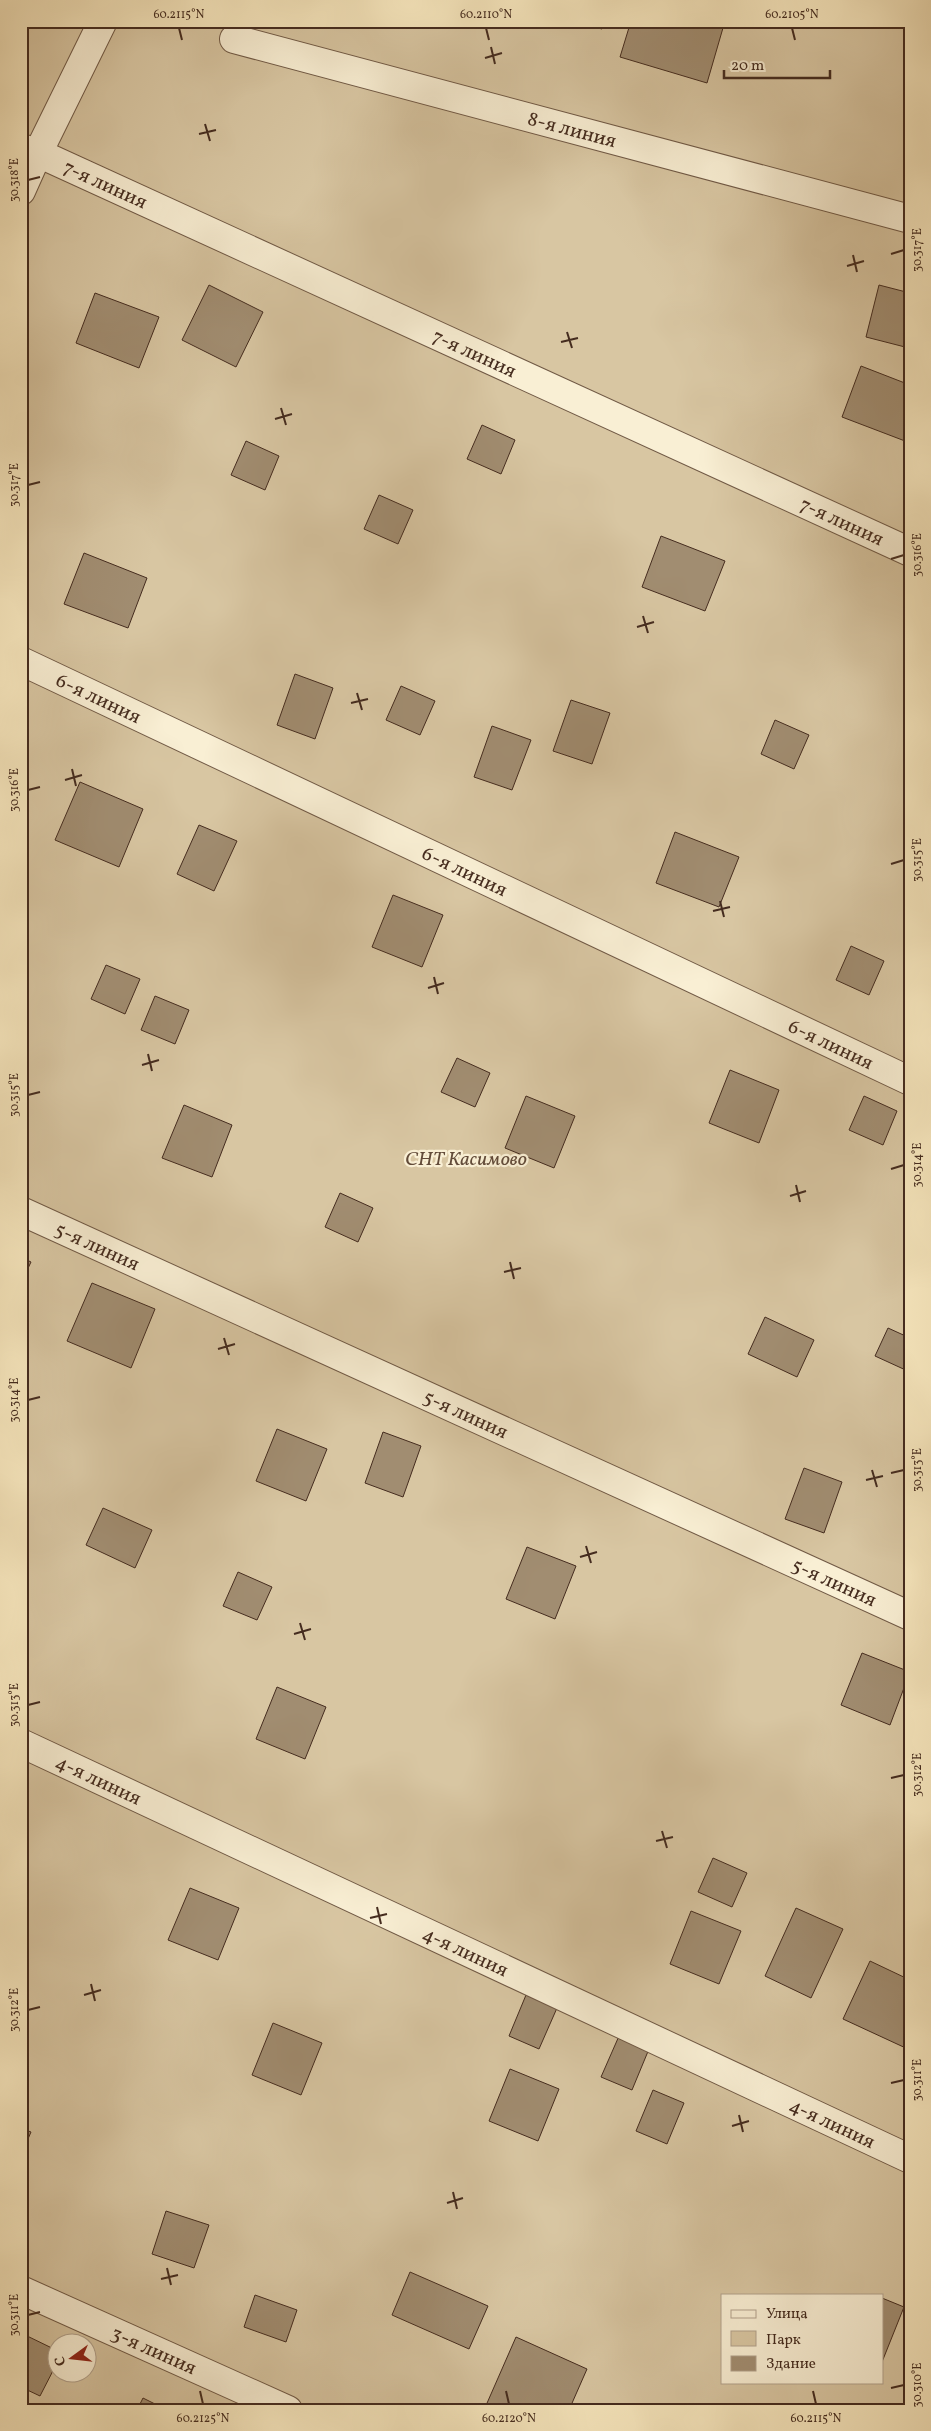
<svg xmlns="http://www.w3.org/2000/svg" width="931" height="2431" viewBox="0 0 931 2431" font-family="Vollkorn,serif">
	<rect width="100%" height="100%" fill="#f6e6bd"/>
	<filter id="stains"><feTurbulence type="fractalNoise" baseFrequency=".004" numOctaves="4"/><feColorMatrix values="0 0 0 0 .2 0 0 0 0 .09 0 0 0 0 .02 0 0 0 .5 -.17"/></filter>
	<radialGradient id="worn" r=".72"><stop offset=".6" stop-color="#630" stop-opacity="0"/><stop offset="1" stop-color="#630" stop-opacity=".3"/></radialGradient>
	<!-- green -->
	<path fill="#d8c6a2" stroke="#8e7960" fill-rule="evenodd" d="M 21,21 L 910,21 L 910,2410 L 21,2410 ZM 722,2295 L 882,2295 L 882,2382 L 722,2382 ZM 58,2344 L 88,2344 L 88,2374 L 58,2374 Z"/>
	<!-- building -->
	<g fill="#a18d71" stroke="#452c1f">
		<polygon points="573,21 604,21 602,29"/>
		<polygon points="631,21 725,21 707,83 620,57"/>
		<polygon points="209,285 263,312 236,367 182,340"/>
		<polygon points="879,285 910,293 910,330 905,347 866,337"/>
		<polygon points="95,293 159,317 139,368 76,343"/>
		<polygon points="861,366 910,385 910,430 905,441 842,417"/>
		<polygon points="482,425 515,440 501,474 467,459"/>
		<polygon points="246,441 279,456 265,490 231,475"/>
		<polygon points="379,495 413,510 398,544 364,529"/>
		<polygon points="661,536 725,561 705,611 642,587"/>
		<polygon points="84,553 147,578 128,628 64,604"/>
		<polygon points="295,674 333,688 315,739 277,725"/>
		<polygon points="401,686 435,701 420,735 386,720"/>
		<polygon points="571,700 610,713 592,764 553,751"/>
		<polygon points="775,720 809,735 794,769 761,754"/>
		<polygon points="492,726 531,740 512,790 474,777"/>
		<polygon points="80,782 143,809 119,867 55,840"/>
		<polygon points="199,825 237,841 214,891 177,874"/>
		<polygon points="675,832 739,857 719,907 656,883"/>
		<polygon points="393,895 443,915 422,967 372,947"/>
		<polygon points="851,946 884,961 869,995 836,980"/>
		<polygon points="106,965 140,979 125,1014 91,999"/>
		<polygon points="155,996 189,1010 175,1044 141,1030"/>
		<polygon points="457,1058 490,1073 475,1107 441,1092"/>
		<polygon points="730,1070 779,1090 759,1143 709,1123"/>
		<polygon points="526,1096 575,1116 554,1168 505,1148"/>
		<polygon points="864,1096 897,1111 883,1145 849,1130"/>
		<polygon points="184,1105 232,1125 212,1177 162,1158"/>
		<polygon points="340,1193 373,1208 358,1242 325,1227"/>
		<polygon points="21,1257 31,1262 21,1283"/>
		<polygon points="92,1283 155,1309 131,1368 67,1341"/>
		<polygon points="765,1317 814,1340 797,1377 748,1354"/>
		<polygon points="888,1328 910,1338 910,1372 875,1356"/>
		<polygon points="277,1429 327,1449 306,1501 256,1481"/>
		<polygon points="383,1432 421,1446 403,1497 365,1483"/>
		<polygon points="804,1468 842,1482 824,1533 785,1519"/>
		<polygon points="103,1508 152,1530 135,1568 86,1545"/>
		<polygon points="527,1547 576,1566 555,1619 506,1599"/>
		<polygon points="238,1572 272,1587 257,1620 223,1606"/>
		<polygon points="862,1653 910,1672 890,1725 841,1705"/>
		<polygon points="277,1687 326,1707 305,1759 256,1739"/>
		<polygon points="713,1858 747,1873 732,1907 698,1892"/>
		<polygon points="190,1888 239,1908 218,1960 168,1940"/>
		<polygon points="796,1908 843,1929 811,1998 765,1976"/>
		<polygon points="691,1911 741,1931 719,1984 670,1964"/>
		<polygon points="870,1961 910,1980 910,2050 843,2019"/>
		<polygon points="526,1995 557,2008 539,2049 509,2036"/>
		<polygon points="273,2023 322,2043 301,2095 252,2075"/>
		<polygon points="619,2036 649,2049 632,2090 601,2077"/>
		<polygon points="510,2069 559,2089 538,2141 489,2121"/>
		<polygon points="653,2090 684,2103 667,2144 636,2131"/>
		<polygon points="21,2128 31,2132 21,2155"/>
		<polygon points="166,2211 209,2225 194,2268 152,2254"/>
		<polygon points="410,2272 488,2306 469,2349 392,2315"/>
		<polygon points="255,2295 297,2310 286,2342 244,2327"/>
		<polygon points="882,2298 904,2307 882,2362"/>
		<polygon points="21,2333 58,2351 58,2361 40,2396 21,2387"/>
		<polygon points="516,2337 587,2369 569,2410 484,2410"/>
		<polygon points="143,2398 167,2410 137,2410"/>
	</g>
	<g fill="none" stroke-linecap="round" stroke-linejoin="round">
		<defs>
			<g id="street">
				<path id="s1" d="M 234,39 L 910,219"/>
				<path id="s2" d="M 21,148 L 38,153 L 910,552"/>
				<polyline points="21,191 38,153 103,21"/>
				<path id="s3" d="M 21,661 L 910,1081"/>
				<path id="s4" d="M 21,1211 L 910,1616"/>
				<path id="s5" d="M 21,1743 L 910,2159"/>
				<path id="s6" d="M 21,2290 L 288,2410"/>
			</g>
		</defs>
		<!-- street casing -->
		<use href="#street" stroke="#715a46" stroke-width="30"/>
		<!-- street -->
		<use href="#street" stroke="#f9efd4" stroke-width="28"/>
	</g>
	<!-- ticks -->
	<path fill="none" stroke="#452c1f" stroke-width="2" d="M 179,28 L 182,40M 486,28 L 489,40M 792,28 L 795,40M 491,47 L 495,64M 485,58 L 502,53M 205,124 L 210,141M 199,134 L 216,130M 28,180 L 40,177M 891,254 L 904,250M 853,255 L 857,272M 847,266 L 864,261M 567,332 L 572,348M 561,342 L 578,338M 281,408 L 286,425M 275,419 L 292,414M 28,485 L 40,482M 891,559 L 904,555M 643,616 L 648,633M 637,627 L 654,622M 357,693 L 362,710M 351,703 L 368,699M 72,769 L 76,786M 65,780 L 82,775M 28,790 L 40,787M 891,864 L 904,860M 720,901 L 724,917M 713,911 L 730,907M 434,977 L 438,994M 428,988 L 444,983M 148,1054 L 152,1071M 142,1065 L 159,1060M 28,1095 L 40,1092M 891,1169 L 904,1165M 796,1185 L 800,1202M 790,1196 L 806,1191M 510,1262 L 514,1279M 504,1272 L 521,1268M 224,1338 L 229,1355M 218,1349 L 235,1344M 28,1400 L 40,1397M 872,1470 L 877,1487M 891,1473 L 904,1470M 866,1480 L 883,1476M 586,1546 L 591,1563M 580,1557 L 597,1552M 300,1623 L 305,1640M 294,1634 L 311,1629M 28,1705 L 40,1702M 891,1778 L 904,1775M 662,1831 L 667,1848M 656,1841 L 673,1837M 377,1907 L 381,1924M 370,1918 L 387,1914M 91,1984 L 95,2001M 84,1995 L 101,1990M 28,2010 L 40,2007M 891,2083 L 904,2080M 739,2115 L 743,2132M 732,2126 L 749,2121M 453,2192 L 457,2209M 447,2203 L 463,2198M 167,2268 L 171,2285M 161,2279 L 178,2275M 28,2315 L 40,2312M 891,2388 L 904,2385M 200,2391 L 203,2404M 506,2391 L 509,2404M 813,2391 L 816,2404"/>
	<g text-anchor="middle" stroke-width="4.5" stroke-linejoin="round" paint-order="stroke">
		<!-- street labels -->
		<g font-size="20" fill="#452c1f" stroke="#f9efd4">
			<text dy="7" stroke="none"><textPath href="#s1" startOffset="350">8-я линия</textPath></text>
			<text dy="7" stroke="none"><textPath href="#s2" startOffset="92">7-я линия</textPath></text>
			<text dy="7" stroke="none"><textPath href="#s2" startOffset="498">7-я линия</textPath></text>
			<text dy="7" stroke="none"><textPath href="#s2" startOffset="902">7-я линия</textPath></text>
			<text dy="7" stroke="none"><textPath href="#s3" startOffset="86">6-я линия</textPath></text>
			<text dy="7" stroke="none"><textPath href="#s3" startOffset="491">6-я линия</textPath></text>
			<text dy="7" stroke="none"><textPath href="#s3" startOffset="896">6-я линия</textPath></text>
			<text dy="7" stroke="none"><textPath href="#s4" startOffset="84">5-я линия</textPath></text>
			<text dy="7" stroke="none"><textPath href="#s4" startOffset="489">5-я линия</textPath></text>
			<text dy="7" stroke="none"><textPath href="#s4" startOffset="894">5-я линия</textPath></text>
			<text dy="7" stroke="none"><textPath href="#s5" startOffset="86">4-я линия</textPath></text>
			<text dy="7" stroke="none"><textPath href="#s5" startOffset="491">4-я линия</textPath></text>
			<text dy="7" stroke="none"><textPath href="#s5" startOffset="896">4-я линия</textPath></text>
			<text dy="7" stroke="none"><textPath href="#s6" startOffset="146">3-я линия</textPath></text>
		</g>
		<!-- park labels -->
		<g font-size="20" font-style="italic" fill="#624b39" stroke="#f9efd4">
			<text x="466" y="1165">СНТ Касимово</text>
		</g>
	</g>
	<!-- margin -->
	<rect width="931" height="2431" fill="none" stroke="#f6e6bd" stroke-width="55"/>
	<!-- legend -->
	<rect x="721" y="2294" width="162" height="90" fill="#f9efd4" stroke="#b1a18c"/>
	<rect x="731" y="2310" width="25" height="8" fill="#f9efd4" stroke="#b1a18c"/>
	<text x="766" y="2318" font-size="15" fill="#452c1f">Улица</text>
	<rect x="731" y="2331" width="25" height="15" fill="#d8c6a2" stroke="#b1a18c"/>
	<text x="766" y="2344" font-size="15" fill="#452c1f">Парк</text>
	<rect x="731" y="2356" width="25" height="15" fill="#a18d71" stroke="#b1a18c"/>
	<text x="766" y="2368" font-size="15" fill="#452c1f">Здание</text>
	<!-- north arrow -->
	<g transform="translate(72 2358) rotate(255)"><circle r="24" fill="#f9efd4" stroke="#b1a18c"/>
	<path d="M0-4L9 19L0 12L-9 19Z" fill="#8f2418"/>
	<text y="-8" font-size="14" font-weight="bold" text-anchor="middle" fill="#452c1f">С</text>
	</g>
	<!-- scale -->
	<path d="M724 70v8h106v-8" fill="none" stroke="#452c1f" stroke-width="2.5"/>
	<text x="731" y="70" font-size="15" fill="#452c1f" stroke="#f9efd4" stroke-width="4" paint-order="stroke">20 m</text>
	<rect x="28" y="28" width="876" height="2376" fill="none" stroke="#452c1f" stroke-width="2"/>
	<g font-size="12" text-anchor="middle" fill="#452c1f">
		<text x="179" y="18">60.2115°N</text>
		<text x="486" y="18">60.2110°N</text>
		<text x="792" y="18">60.2105°N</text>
		<text transform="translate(14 180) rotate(-90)" y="4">30.318°E</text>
		<text transform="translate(917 250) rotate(-90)" y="4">30.317°E</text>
		<text transform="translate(14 485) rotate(-90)" y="4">30.317°E</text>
		<text transform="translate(917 555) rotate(-90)" y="4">30.316°E</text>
		<text transform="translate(14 790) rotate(-90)" y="4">30.316°E</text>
		<text transform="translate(917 860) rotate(-90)" y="4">30.315°E</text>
		<text transform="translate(14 1095) rotate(-90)" y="4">30.315°E</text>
		<text transform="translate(917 1165) rotate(-90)" y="4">30.314°E</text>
		<text transform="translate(14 1400) rotate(-90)" y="4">30.314°E</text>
		<text transform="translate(917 1470) rotate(-90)" y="4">30.313°E</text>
		<text transform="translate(14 1705) rotate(-90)" y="4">30.313°E</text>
		<text transform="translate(917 1775) rotate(-90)" y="4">30.312°E</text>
		<text transform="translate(14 2010) rotate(-90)" y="4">30.312°E</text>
		<text transform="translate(917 2080) rotate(-90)" y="4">30.311°E</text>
		<text transform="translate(14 2315) rotate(-90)" y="4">30.311°E</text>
		<text transform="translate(917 2385) rotate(-90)" y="4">30.310°E</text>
		<text x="203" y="2422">60.2125°N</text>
		<text x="509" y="2422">60.2120°N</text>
		<text x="816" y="2422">60.2115°N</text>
	</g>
	<rect width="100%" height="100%" filter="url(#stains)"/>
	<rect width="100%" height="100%" fill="url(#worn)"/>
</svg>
